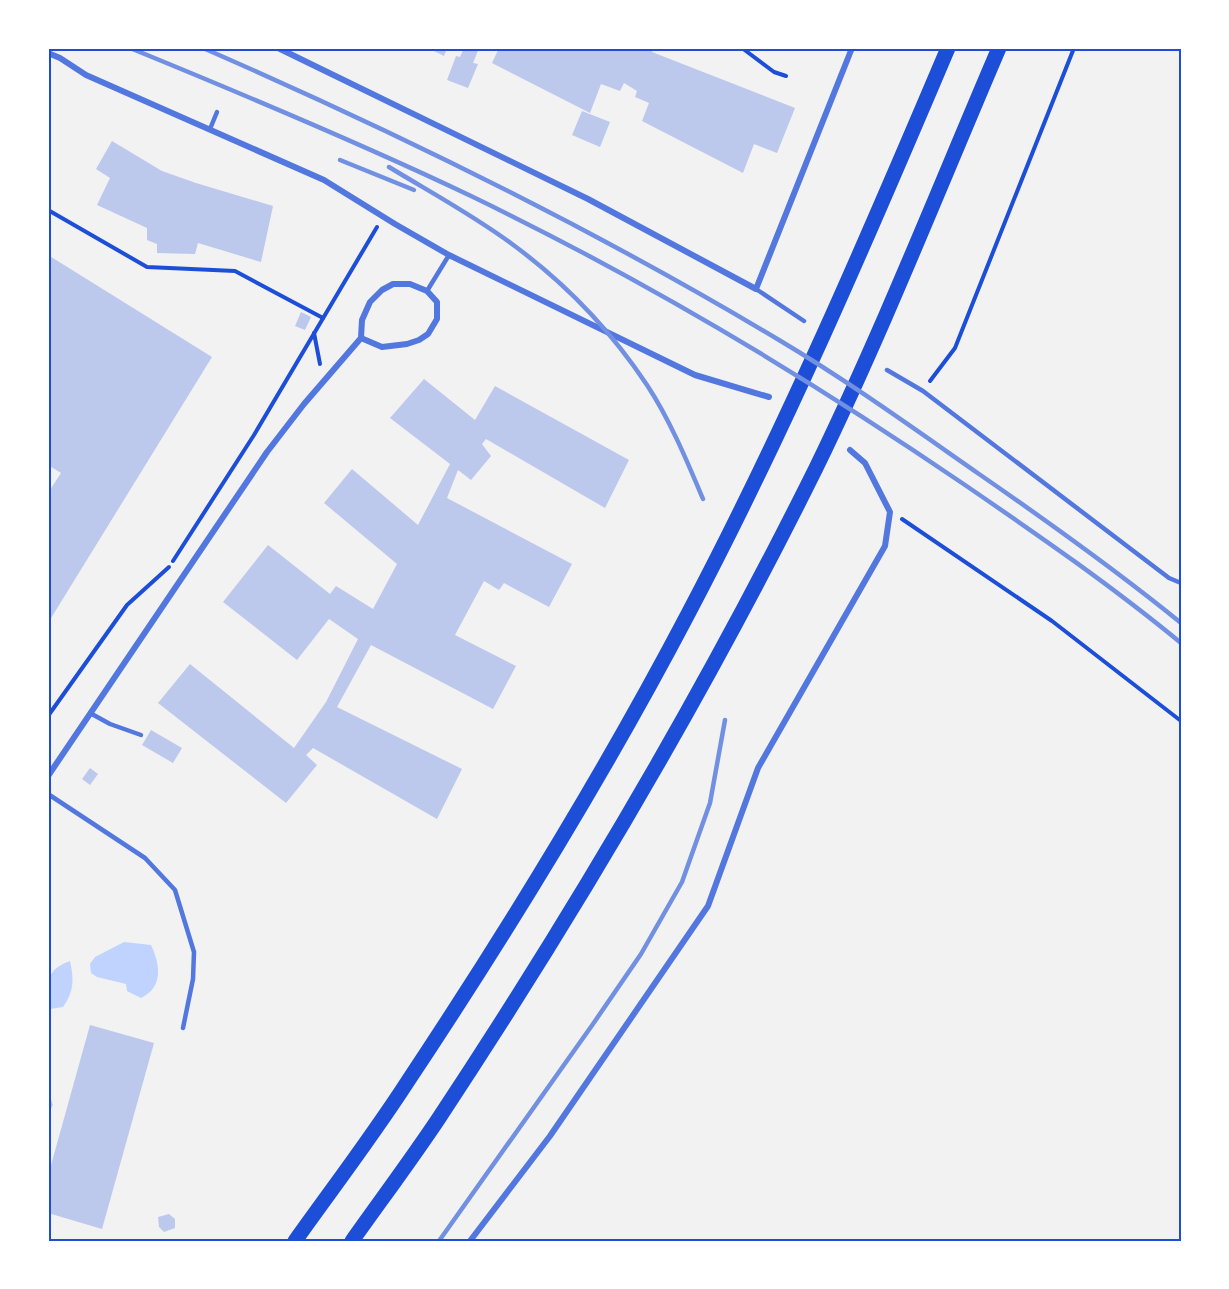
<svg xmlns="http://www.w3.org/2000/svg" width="1229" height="1289" viewBox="0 0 1229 1289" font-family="Manrope,sans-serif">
	<rect width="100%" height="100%" fill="#f2f2f2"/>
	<!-- water -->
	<g fill="#bfd3fe">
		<path d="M 124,942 L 151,945 C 160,964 164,987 141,998 L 127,991 L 126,984 L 97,977 L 91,973 L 90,964 L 95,957 Z"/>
		<path d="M 70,961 C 74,980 74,991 63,1007 L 50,1009 C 48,1004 48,1000 48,994 C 48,974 52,968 70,961 Z"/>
	</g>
	<!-- building -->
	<g fill="#bdc9ec">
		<polygon points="428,48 447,48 444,56"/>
		<polygon points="464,48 479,48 473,63 478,64 468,88 447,80 456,56 460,57"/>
		<polygon points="499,48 654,48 652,52 795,108 777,153 754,144 743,173 642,121 649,103 635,97 637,91 624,83 620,91 601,84 590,113 492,63"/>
		<polygon points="582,111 610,122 600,147 572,135"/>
		<polygon points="112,141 162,171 196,183 273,206 261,262 198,243 195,254 157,253 157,244 147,240 147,228 97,205 110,178 96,169"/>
		<polygon points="48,255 212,357 48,623 48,493 61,473 48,465"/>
		<polygon points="301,312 311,317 305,330 295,326"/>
		<polygon points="424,379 475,420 495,386 629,460 605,508 486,439 482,444 491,456 471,480 458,470 447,498 572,564 549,607 504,583 499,590 484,581 455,635 516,666 493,709 371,645 337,707 462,769 437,819 313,748 306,755 317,765 286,803 158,703 190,664 294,748 326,702 358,639 329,619 297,660 223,602 268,545 330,594 336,586 373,609 397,564 324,503 352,469 418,525 450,464 390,418"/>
		<polygon points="151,730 182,748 173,763 142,745"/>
		<polygon points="90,768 98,774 90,785 82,779"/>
		<polygon points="90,1025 154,1043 102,1229 48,1213 48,1176"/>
		<polygon points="48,1091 53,1105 48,1114"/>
		<polygon points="169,1214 175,1219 175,1228 164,1232 159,1227 158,1217"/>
	</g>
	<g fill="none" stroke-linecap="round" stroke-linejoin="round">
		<!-- path -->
		<g stroke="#1d4ed8" stroke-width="4">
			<polyline points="742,48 774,72 786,76"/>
			<polyline points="48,210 147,267 235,271 323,318"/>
			<polyline points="314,333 320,364"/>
			<polyline points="930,381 955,348 1074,48"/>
			<polyline points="902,519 1052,621 1181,721"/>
			<polyline points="173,561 254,435 377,227"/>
			<polyline points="48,716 127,605 169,567"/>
		</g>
		<!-- service -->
		<g stroke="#5277de" stroke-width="4.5">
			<polyline points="210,129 217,112"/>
			<polyline points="756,289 804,321"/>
			<polyline points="427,291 449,255"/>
			<polyline points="887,370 923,391 1169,578 1181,583"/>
			<polyline points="90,713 110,724 141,735"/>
			<polyline points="48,794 145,858 175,890 194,952 193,979 183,1028"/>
		</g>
		<!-- minor -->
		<g stroke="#5277de" stroke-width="6">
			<polyline points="278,48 588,199 756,289 852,48"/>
			<polyline points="48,53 60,58 86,75 324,180 395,224 449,255 695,375 769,397"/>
			<polyline points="48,776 267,452 304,404 361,338 362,320 370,302 382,290 393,284 410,284 427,291 437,302 437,319 428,334 419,340 407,344 382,347 361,338"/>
			<polyline points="470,1241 550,1136 708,906 758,768 885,546 890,512 865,463 850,450"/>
		</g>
		<!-- primary -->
		<g stroke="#1d4ed8" stroke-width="15">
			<path d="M 295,1241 C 332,1189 371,1138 406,1084 C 507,932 603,776 688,614 C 785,430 867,239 948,48"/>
			<path d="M 352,1241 C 381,1200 411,1160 439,1118 C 577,909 705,692 816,468 C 883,330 939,188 999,48"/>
		</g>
		<!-- rail -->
		<g stroke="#7290e2" stroke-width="4.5">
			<path d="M 130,48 C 245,95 360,143 471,196 C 643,279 807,377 965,485 C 1038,535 1112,586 1181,643"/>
			<path d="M 203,48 C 400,134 594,229 779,340 C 848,381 913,428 979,474 C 1047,521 1116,570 1181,623"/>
			<polyline points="340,160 414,190"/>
			<path d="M 389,167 C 430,192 473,215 512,244 C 564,282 611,331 647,385 C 670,420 687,461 703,499"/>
			<polyline points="439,1241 593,1024 641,954 682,882 710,803 725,720"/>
		</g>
	</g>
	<!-- border -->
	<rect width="1229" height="1289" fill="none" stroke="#ffffff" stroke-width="99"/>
	<rect x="50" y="50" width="1130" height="1190" fill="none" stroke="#1d4ed8" stroke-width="2"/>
</svg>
